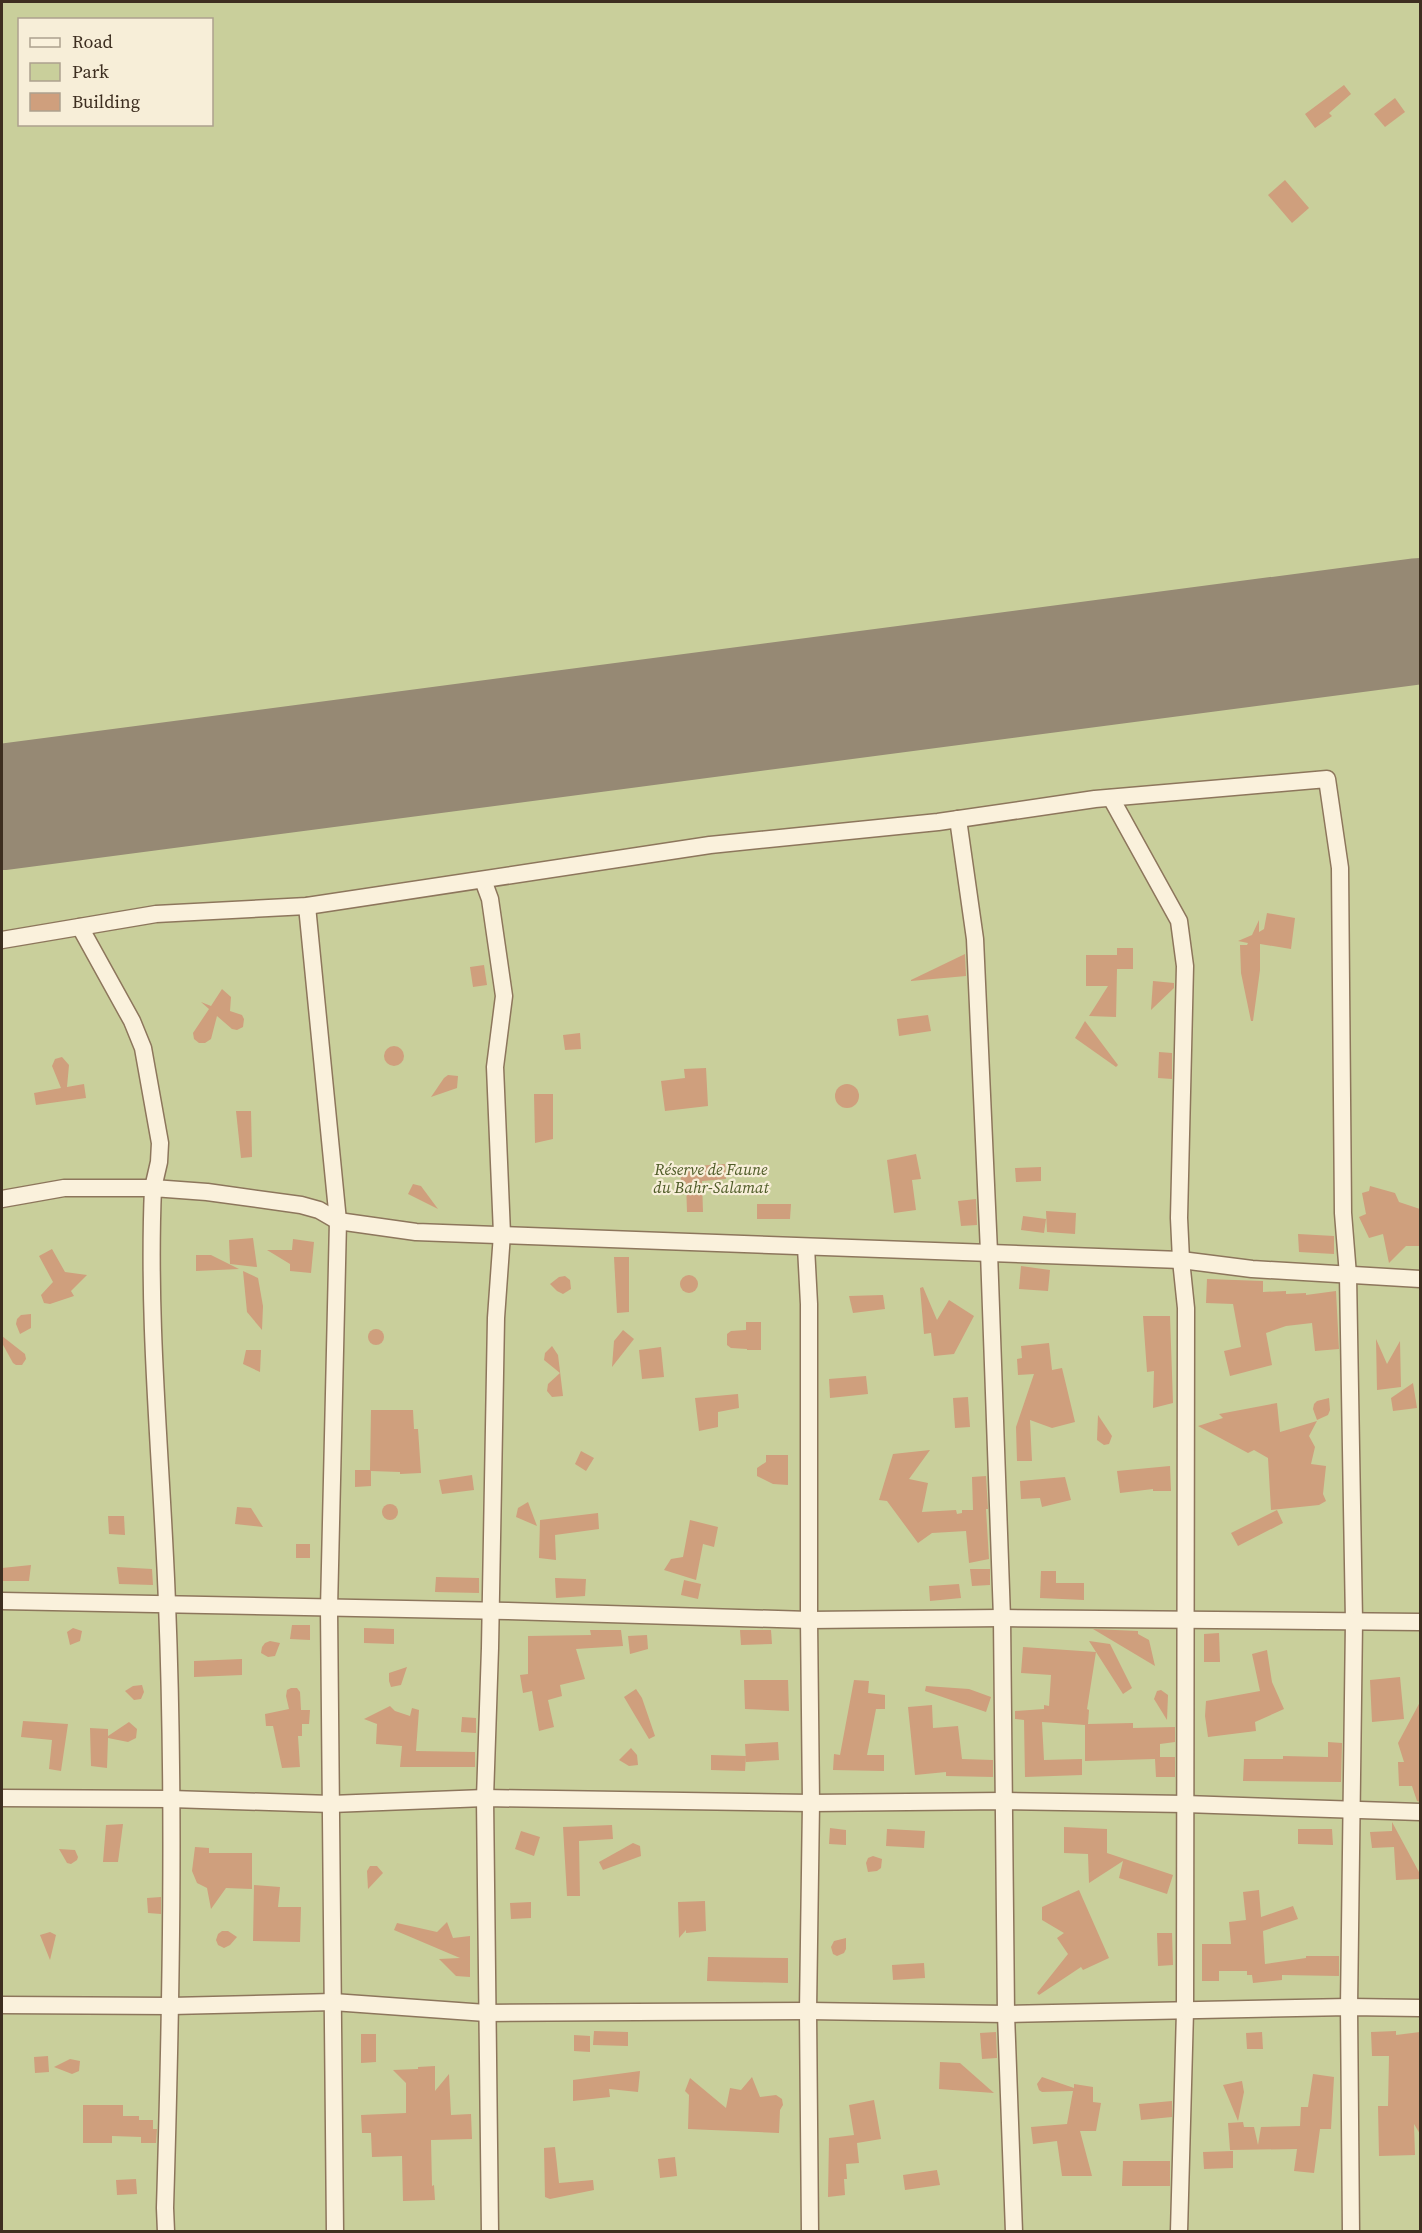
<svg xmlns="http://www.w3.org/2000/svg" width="1422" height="2233" viewBox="0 0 1422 2233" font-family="'Source Serif 4',serif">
	<rect width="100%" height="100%" fill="#f0e4c8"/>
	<!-- green -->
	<path fill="#c9cf9b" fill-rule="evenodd" d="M 2,2 L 1420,2 L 1420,2231 L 2,2231 ZM 20,20 L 212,20 L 212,124 L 20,124 Z"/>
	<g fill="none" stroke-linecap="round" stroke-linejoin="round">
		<!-- runway -->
		<polyline stroke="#968974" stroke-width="126" points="2,807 1420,621"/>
	</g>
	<!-- building -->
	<g fill="#cf9f7d">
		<polygon points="1344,85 1351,94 1329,113 1332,116 1315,128 1305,114"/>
		<polygon points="1395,98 1405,112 1385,127 1374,114"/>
		<polygon points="1285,180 1309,208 1292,223 1268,195"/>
		<polygon points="1267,913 1295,918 1291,949 1260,944 1260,970 1253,1021 1251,1021 1241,973 1240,945 1247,945 1248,943 1238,941 1252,935 1259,920 1259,932 1264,929"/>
		<polygon points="1117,948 1133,948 1133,969 1117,969 1116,1017 1089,1016 1108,986 1086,986 1086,955 1117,955"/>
		<polygon points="965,954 966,976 911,981 911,980"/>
		<polygon points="484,965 487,985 473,987 470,967"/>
		<polygon points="1153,981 1174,983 1174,988 1151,1010"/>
		<polygon points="222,989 231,997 230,1011 242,1015 244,1019 243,1027 237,1030 232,1029 217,1016 211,1039 205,1043 199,1043 194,1039 193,1033 209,1009 201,1002 211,1006"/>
		<polygon points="928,1015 931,1031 899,1036 897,1019"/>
		<polygon points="1085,1021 1118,1065 1116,1067 1075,1038"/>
		<polygon points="580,1033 581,1049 565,1050 563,1035"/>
		<circle cx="394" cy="1056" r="10"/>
		<polygon points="1159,1052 1172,1053 1172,1079 1158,1078"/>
		<polygon points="62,1057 69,1065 67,1087 84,1084 86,1098 36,1105 34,1093 61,1088 52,1066 55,1059"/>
		<polygon points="706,1068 708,1106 665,1111 661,1081 685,1078 684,1069"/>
		<polygon points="448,1075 458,1076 457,1088 431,1097 444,1078"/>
		<circle cx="847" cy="1096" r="12"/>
		<polygon points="534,1094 553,1094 553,1139 535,1143"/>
		<polygon points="236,1111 251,1111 252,1157 241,1158"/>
		<polygon points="916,1154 921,1179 912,1180 916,1210 894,1213 887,1160"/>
		<polygon points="725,1164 726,1179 702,1181 703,1212 687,1212 686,1182 681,1182 680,1167"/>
		<polygon points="1041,1167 1041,1181 1016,1182 1015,1168"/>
		<polygon points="413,1184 421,1186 438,1209 408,1194"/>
		<polygon points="1370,1186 1395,1193 1399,1202 1420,1209 1420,1246 1406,1246 1389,1263 1383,1234 1369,1238 1359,1217 1366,1214 1362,1193 1369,1191"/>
		<polygon points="976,1199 977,1225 961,1226 958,1201"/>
		<polygon points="757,1204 791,1204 790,1219 757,1219"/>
		<polygon points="1046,1211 1076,1213 1075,1234 1047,1232"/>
		<polygon points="1023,1216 1046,1219 1044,1233 1021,1230"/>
		<polygon points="1298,1234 1334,1236 1334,1254 1299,1252"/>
		<polygon points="253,1238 257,1267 230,1264 229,1240"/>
		<polygon points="293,1239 314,1242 311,1273 290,1271 290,1264 267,1250 292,1250"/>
		<polygon points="52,1249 65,1272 87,1275 71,1291 74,1296 50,1304 44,1303 41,1295 53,1282 39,1256"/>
		<polygon points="196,1255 211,1255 239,1269 196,1271"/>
		<polygon points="614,1257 629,1257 629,1312 617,1313"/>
		<polygon points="1021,1266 1050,1270 1048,1291 1019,1289"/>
		<polygon points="243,1271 258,1278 263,1306 262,1330 247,1312"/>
		<circle cx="689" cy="1284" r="9"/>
		<polygon points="565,1276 570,1280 571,1289 563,1294 557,1291 550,1284 559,1277"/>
		<polygon points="1207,1279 1263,1281 1263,1292 1286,1291 1286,1294 1306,1293 1306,1295 1336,1291 1339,1349 1315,1351 1312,1323 1286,1326 1266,1333 1272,1365 1230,1376 1224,1351 1241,1347 1233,1304 1206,1303"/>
		<polygon points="923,1287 937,1320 949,1300 974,1316 954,1354 934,1356 931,1333 924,1334 920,1288"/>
		<polygon points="883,1295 885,1309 853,1313 849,1296"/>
		<polygon points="31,1314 31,1328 20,1334 16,1324 17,1319 21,1315"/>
		<polygon points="1143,1316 1170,1316 1173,1403 1153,1408 1154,1371 1147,1372"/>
		<polygon points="746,1322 761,1322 761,1350 747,1350 747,1349 731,1348 727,1345 727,1334 731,1331 746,1330"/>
		<circle cx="376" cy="1337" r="8"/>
		<polygon points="623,1330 634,1339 612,1367 614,1341"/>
		<polygon points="2,1336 25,1354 26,1359 22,1365 16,1365 13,1363 2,1343"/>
		<polygon points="1376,1339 1387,1364 1400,1341 1401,1387 1377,1390"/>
		<polygon points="1049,1343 1052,1370 1062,1368 1075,1422 1052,1428 1030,1420 1032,1461 1017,1461 1016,1427 1034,1374 1018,1375 1017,1359 1022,1358 1021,1346"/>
		<polygon points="552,1346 558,1355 563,1396 552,1397 547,1391 548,1384 560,1373 544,1360 545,1353"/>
		<polygon points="661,1347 664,1377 642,1379 639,1350"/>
		<polygon points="246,1350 261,1350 260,1372 243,1364"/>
		<polygon points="866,1376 868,1394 830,1398 829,1379"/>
		<polygon points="1413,1383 1417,1408 1393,1411 1391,1398"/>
		<polygon points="738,1394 739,1408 718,1412 718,1427 699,1431 695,1398"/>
		<polygon points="968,1397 970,1427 955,1428 953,1398"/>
		<polygon points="1329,1398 1330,1410 1328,1415 1317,1420 1313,1409 1314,1404 1317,1401"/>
		<polygon points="1277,1403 1280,1432 1317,1421 1309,1436 1315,1447 1311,1464 1326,1466 1323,1494 1326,1501 1319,1505 1271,1510 1268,1458 1254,1450 1248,1453 1198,1426 1223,1418 1219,1414"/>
		<polygon points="371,1410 413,1410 414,1429 418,1429 421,1473 400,1474 400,1472 371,1471 371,1486 355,1487 355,1470 370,1470"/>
		<polygon points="1098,1415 1112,1436 1109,1444 1104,1445 1097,1440"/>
		<polygon points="930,1450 909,1479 928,1483 922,1512 956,1510 957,1514 962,1513 962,1510 973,1510 972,1477 986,1476 988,1509 986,1509 989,1559 969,1563 966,1531 932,1533 918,1543 887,1501 879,1500 893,1454"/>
		<polygon points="581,1451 594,1458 586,1471 575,1464"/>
		<polygon points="766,1455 788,1455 788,1485 773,1484 757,1476 757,1468 766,1462"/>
		<polygon points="1170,1466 1171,1491 1153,1491 1153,1489 1120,1493 1117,1471"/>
		<polygon points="472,1475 474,1490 442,1494 439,1480"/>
		<polygon points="1065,1477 1071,1500 1042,1507 1040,1498 1021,1499 1020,1481"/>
		<polygon points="528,1502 537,1526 516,1517 518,1508"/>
		<circle cx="390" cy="1512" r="8"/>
		<polygon points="237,1507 251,1508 263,1527 235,1524"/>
		<polygon points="1277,1510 1283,1523 1238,1546 1231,1533"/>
		<polygon points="598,1513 599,1529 555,1535 556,1560 539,1558 540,1520"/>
		<polygon points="108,1516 124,1516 125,1535 109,1534"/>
		<polygon points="690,1520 718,1527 714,1547 703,1544 696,1580 664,1570 671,1559 683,1557"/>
		<rect x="296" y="1544" width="14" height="14"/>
		<polygon points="31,1565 29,1581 2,1581 2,1568"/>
		<polygon points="117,1567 152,1569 153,1585 119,1584"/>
		<polygon points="970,1569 990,1569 990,1585 972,1586"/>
		<polygon points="1041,1571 1056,1571 1056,1583 1084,1583 1084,1600 1040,1598"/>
		<polygon points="436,1577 479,1578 479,1593 435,1592"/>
		<polygon points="555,1578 586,1579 585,1596 556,1598"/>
		<polygon points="684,1580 701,1584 698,1599 681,1595"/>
		<polygon points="959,1584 961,1598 930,1601 929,1586"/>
		<polygon points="292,1625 310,1625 310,1640 290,1639"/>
		<polygon points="73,1628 82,1631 80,1641 70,1645 67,1632"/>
		<polygon points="364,1628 394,1629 394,1644 364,1643"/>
		<polygon points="1093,1629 1138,1631 1138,1634 1149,1640 1155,1666"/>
		<polygon points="590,1630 621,1630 623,1646 576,1649 585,1679 560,1685 562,1696 548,1700 554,1727 539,1731 532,1691 523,1693 520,1675 528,1674 528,1636 591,1635"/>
		<polygon points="740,1630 771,1630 772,1644 741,1645"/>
		<polygon points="1219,1633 1220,1662 1204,1662 1204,1634"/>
		<polygon points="647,1635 648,1649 630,1654 628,1636"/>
		<polygon points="270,1641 280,1643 275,1656 268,1657 261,1653 262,1647 265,1643"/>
		<polygon points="1089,1641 1110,1644 1132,1688 1123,1694 1096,1652 1087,1709 1089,1710 1088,1724 1133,1723 1133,1728 1175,1727 1175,1742 1160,1744 1160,1757 1175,1757 1175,1777 1156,1777 1155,1759 1085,1761 1085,1725 1042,1722 1044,1760 1082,1759 1082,1775 1025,1777 1024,1720 1015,1719 1015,1711 1044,1709 1044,1705 1049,1706 1051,1675 1021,1673 1023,1647 1096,1652"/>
		<polygon points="1267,1650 1272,1682 1284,1709 1255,1722 1256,1731 1208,1737 1205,1716 1206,1701 1260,1691 1252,1654"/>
		<polygon points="242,1659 242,1675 194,1677 194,1661"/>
		<polygon points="407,1667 401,1685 391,1687 389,1681 389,1673"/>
		<polygon points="1400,1677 1404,1719 1372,1722 1370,1680"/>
		<polygon points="744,1680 788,1680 789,1711 745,1709"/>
		<polygon points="854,1680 869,1681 868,1693 885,1695 885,1709 876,1709 867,1755 884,1755 884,1771 833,1770 834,1754 840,1755"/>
		<polygon points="142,1685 144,1692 141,1699 134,1700 125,1691 133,1686"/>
		<polygon points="926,1686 969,1689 991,1697 986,1712 925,1691"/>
		<polygon points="291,1688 297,1688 300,1692 301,1710 310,1710 309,1724 302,1724 302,1736 298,1736 300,1767 282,1768 273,1726 266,1726 265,1714 289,1709 286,1696 287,1690"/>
		<polygon points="636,1689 642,1698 655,1736 649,1739 624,1697"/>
		<polygon points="1161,1690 1168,1695 1167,1720 1154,1699 1157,1691"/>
		<polygon points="1420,1702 1420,1802 1417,1801 1412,1786 1399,1786 1398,1762 1404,1762 1398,1743"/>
		<polygon points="932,1705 933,1728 958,1726 962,1759 993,1760 993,1777 946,1776 946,1772 915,1775 908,1707"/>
		<polygon points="390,1706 395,1711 410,1716 412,1708 419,1710 416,1751 475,1752 475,1767 400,1767 402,1746 376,1744 377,1724 364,1719"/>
		<polygon points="462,1717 476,1718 476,1733 461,1732"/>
		<polygon points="23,1721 68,1724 61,1771 49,1769 52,1740 21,1737"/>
		<polygon points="129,1722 137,1729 136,1738 128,1742 108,1738 107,1768 91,1766 90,1728 108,1729 108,1736"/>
		<polygon points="778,1742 779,1760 746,1762 745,1744"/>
		<polygon points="1328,1742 1342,1743 1341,1782 1243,1781 1244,1759 1283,1759 1283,1756 1328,1757"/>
		<polygon points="631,1748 637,1755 638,1765 629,1766 619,1760"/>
		<polygon points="711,1755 746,1756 745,1771 711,1770"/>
		<polygon points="1392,1822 1420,1874 1420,1879 1396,1880 1394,1847 1372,1848 1370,1832 1392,1831"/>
		<polygon points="123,1824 118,1862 103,1862 106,1825"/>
		<polygon points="612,1825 613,1839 579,1841 580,1896 567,1896 563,1827"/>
		<polygon points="1064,1827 1107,1829 1107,1853 1173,1875 1167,1894 1119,1878 1123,1861 1089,1883 1088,1854 1064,1853"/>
		<polygon points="830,1828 846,1830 846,1845 829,1844"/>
		<polygon points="887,1829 925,1831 924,1848 886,1846"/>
		<polygon points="1298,1829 1332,1829 1333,1845 1298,1844"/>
		<polygon points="521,1831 540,1837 534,1856 515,1849"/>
		<polygon points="633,1843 640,1846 641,1856 603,1870 599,1862"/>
		<polygon points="195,1847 209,1848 209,1853 252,1853 252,1889 226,1888 211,1909 207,1888 197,1883 192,1871"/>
		<polygon points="59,1849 75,1850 78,1857 77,1860 71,1864 67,1863"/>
		<polygon points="873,1856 882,1859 881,1868 877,1871 868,1872 866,1863 868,1858"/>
		<polygon points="370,1866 377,1866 383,1873 368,1889 367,1871"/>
		<polygon points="254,1885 280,1887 278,1907 301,1907 300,1942 253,1941"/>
		<polygon points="1079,1890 1109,1958 1083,1970 1081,1967 1039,1995 1037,1993 1068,1954 1057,1938 1064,1933 1042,1920 1042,1907"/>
		<polygon points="1259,1890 1261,1917 1293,1906 1298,1919 1263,1931 1265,1964 1306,1958 1306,1956 1339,1956 1339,1976 1282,1975 1282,1980 1253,1983 1252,1975 1247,1975 1247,1971 1219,1971 1219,1981 1202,1981 1202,1944 1231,1944 1229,1922 1246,1920 1243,1892"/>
		<polygon points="161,1897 161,1914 148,1913 147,1898"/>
		<polygon points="705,1901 706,1931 686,1933 686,1930 679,1938 678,1902"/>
		<polygon points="531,1902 531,1918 511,1919 510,1903"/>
		<polygon points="447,1922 453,1938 470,1936 470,1977 456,1976 439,1959 460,1958 394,1930 397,1923 437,1932"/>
		<polygon points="222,1931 228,1931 237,1937 230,1945 224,1948 218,1945 216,1940 218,1934"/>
		<polygon points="50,1932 56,1935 50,1960 40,1935"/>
		<polygon points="1157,1933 1172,1933 1173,1965 1158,1966"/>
		<polygon points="846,1938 846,1949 844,1953 837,1956 833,1954 831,1947 834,1941"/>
		<polygon points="708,1957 788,1958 788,1983 707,1981"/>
		<polygon points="924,1963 925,1978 893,1980 892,1965"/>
		<polygon points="594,2031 628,2032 628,2046 593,2045"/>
		<polygon points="1396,2031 1396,2035 1420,2032 1420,2134 1414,2124 1415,2155 1379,2156 1378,2106 1388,2106 1389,2056 1372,2056 1371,2032"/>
		<polygon points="996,2032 997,2058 982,2059 980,2033"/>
		<polygon points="1262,2032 1263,2049 1247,2049 1246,2033"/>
		<polygon points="361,2034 376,2034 376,2062 361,2063"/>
		<polygon points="574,2035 590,2036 590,2052 574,2051"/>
		<polygon points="48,2056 49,2072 35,2073 34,2057"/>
		<polygon points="70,2059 80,2061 79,2071 72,2074 54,2067"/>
		<polygon points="940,2062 960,2063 994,2093 939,2089"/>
		<polygon points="435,2066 435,2091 449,2074 451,2115 471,2114 472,2139 431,2140 432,2186 434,2185 435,2200 403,2201 402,2156 372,2157 371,2133 362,2133 361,2115 406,2113 406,2083 393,2070 418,2069 418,2067"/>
		<polygon points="640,2071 638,2092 609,2089 610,2097 573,2101 573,2080"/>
		<polygon points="1313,2074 1334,2077 1331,2129 1320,2129 1314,2173 1294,2171 1297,2149 1230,2150 1228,2123 1243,2122 1244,2127 1254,2127 1258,2145 1261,2127 1300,2126 1301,2107 1308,2107"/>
		<polygon points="752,2077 760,2097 776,2095 782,2099 783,2105 780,2110 779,2133 688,2129 689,2095 685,2091 690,2078 726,2108 730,2088 741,2090"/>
		<polygon points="1042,2077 1074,2088 1074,2084 1093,2087 1093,2102 1101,2103 1096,2131 1080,2131 1092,2176 1062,2176 1057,2141 1033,2144 1031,2127 1067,2124 1073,2091 1042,2092 1039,2090 1037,2084"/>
		<polygon points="1242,2081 1244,2092 1238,2121 1223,2085"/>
		<polygon points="874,2100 881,2139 857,2143 859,2163 846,2164 847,2179 844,2179 845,2195 828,2197 829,2138 854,2135 849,2105"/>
		<polygon points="1172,2101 1172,2117 1141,2120 1139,2104"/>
		<polygon points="83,2105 123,2105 123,2116 139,2116 139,2120 153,2120 153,2129 157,2129 156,2143 141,2143 141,2137 112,2136 112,2143 83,2143"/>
		<polygon points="555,2147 559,2183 593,2180 594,2190 550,2199 545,2197 544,2148"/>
		<polygon points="1233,2151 1233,2168 1204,2169 1203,2152"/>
		<polygon points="675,2157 677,2176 660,2178 658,2159"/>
		<polygon points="1123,2161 1170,2161 1170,2186 1122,2186"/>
		<polygon points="937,2170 940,2185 905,2190 903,2175"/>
		<polygon points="136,2179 137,2194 117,2195 116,2180"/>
	</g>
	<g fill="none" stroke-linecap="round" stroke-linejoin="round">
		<defs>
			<g id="minor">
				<polyline points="1111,798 1179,921 1185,966 1179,1218 1181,1260 1186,1308 1185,2011 1179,2232"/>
				<polyline points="958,819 975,939 989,1252 1002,1618 1006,2014 1014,2232"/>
				<polyline points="483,880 490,899 504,996 495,1067 502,1234 496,1318 490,1648 485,1798 490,2232"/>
				<polyline points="307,906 338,1221 329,1609 335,2232"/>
				<polyline points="2,940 156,914 307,906 710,845 938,822 1095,799 1327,779 1340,868 1343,1213 1348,1275 1354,1621 1349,2007 1351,2232"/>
				<polyline points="2,1199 64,1188 153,1188 159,1162 160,1143 143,1048 132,1021 80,927"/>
				<polyline points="806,1247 809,1304 809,1620 811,1803 808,2011 810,2232"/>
				<polyline points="2,1601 508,1611 809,1620 1002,1618 1420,1622"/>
				<polyline points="2,1798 171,1799 331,1804 485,1798 811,1803 1004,1801 1185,1804 1420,1812"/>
				<polyline points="2,2005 171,2006 333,2002 486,2013 808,2011 1006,2014 1349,2007 1420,2008"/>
				<path d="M 166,2232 L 165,2208 C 171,2006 175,1804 167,1603 C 162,1465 147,1326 153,1188 L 207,1192 L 301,1205 L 319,1210 L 338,1221 L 416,1232 L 1181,1260 L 1252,1269 L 1420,1279"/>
			</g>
		</defs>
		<!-- minor casing -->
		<use href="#minor" stroke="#8d765c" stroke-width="19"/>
		<!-- minor -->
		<use href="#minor" stroke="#faf1dc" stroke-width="16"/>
	</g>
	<g text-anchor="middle" stroke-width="4.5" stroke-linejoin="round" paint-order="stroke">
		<!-- park labels -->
		<g font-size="16" font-style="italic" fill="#4d5a26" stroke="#f7eed8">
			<text x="711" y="1175">Réserve de Faune<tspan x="711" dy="18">du Bahr-Salamat</tspan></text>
		</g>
	</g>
	<!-- border -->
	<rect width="1422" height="2233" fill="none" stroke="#3d2e20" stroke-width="6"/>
	<!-- legend -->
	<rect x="18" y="18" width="195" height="108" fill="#f7eed8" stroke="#ada18e" stroke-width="1.5"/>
	<rect x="30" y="38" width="30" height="9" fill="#faf1dc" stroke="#ada18e" stroke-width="1.5"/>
	<text x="72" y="48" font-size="18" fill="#3d2e20">Road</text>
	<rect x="30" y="63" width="30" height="18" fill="#c9cf9b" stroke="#ada18e" stroke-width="1.5"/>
	<text x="72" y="78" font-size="18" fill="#3d2e20">Park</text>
	<rect x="30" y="93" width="30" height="18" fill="#cf9f7d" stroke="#ada18e" stroke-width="1.5"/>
	<text x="72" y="108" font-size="18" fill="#3d2e20">Building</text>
</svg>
